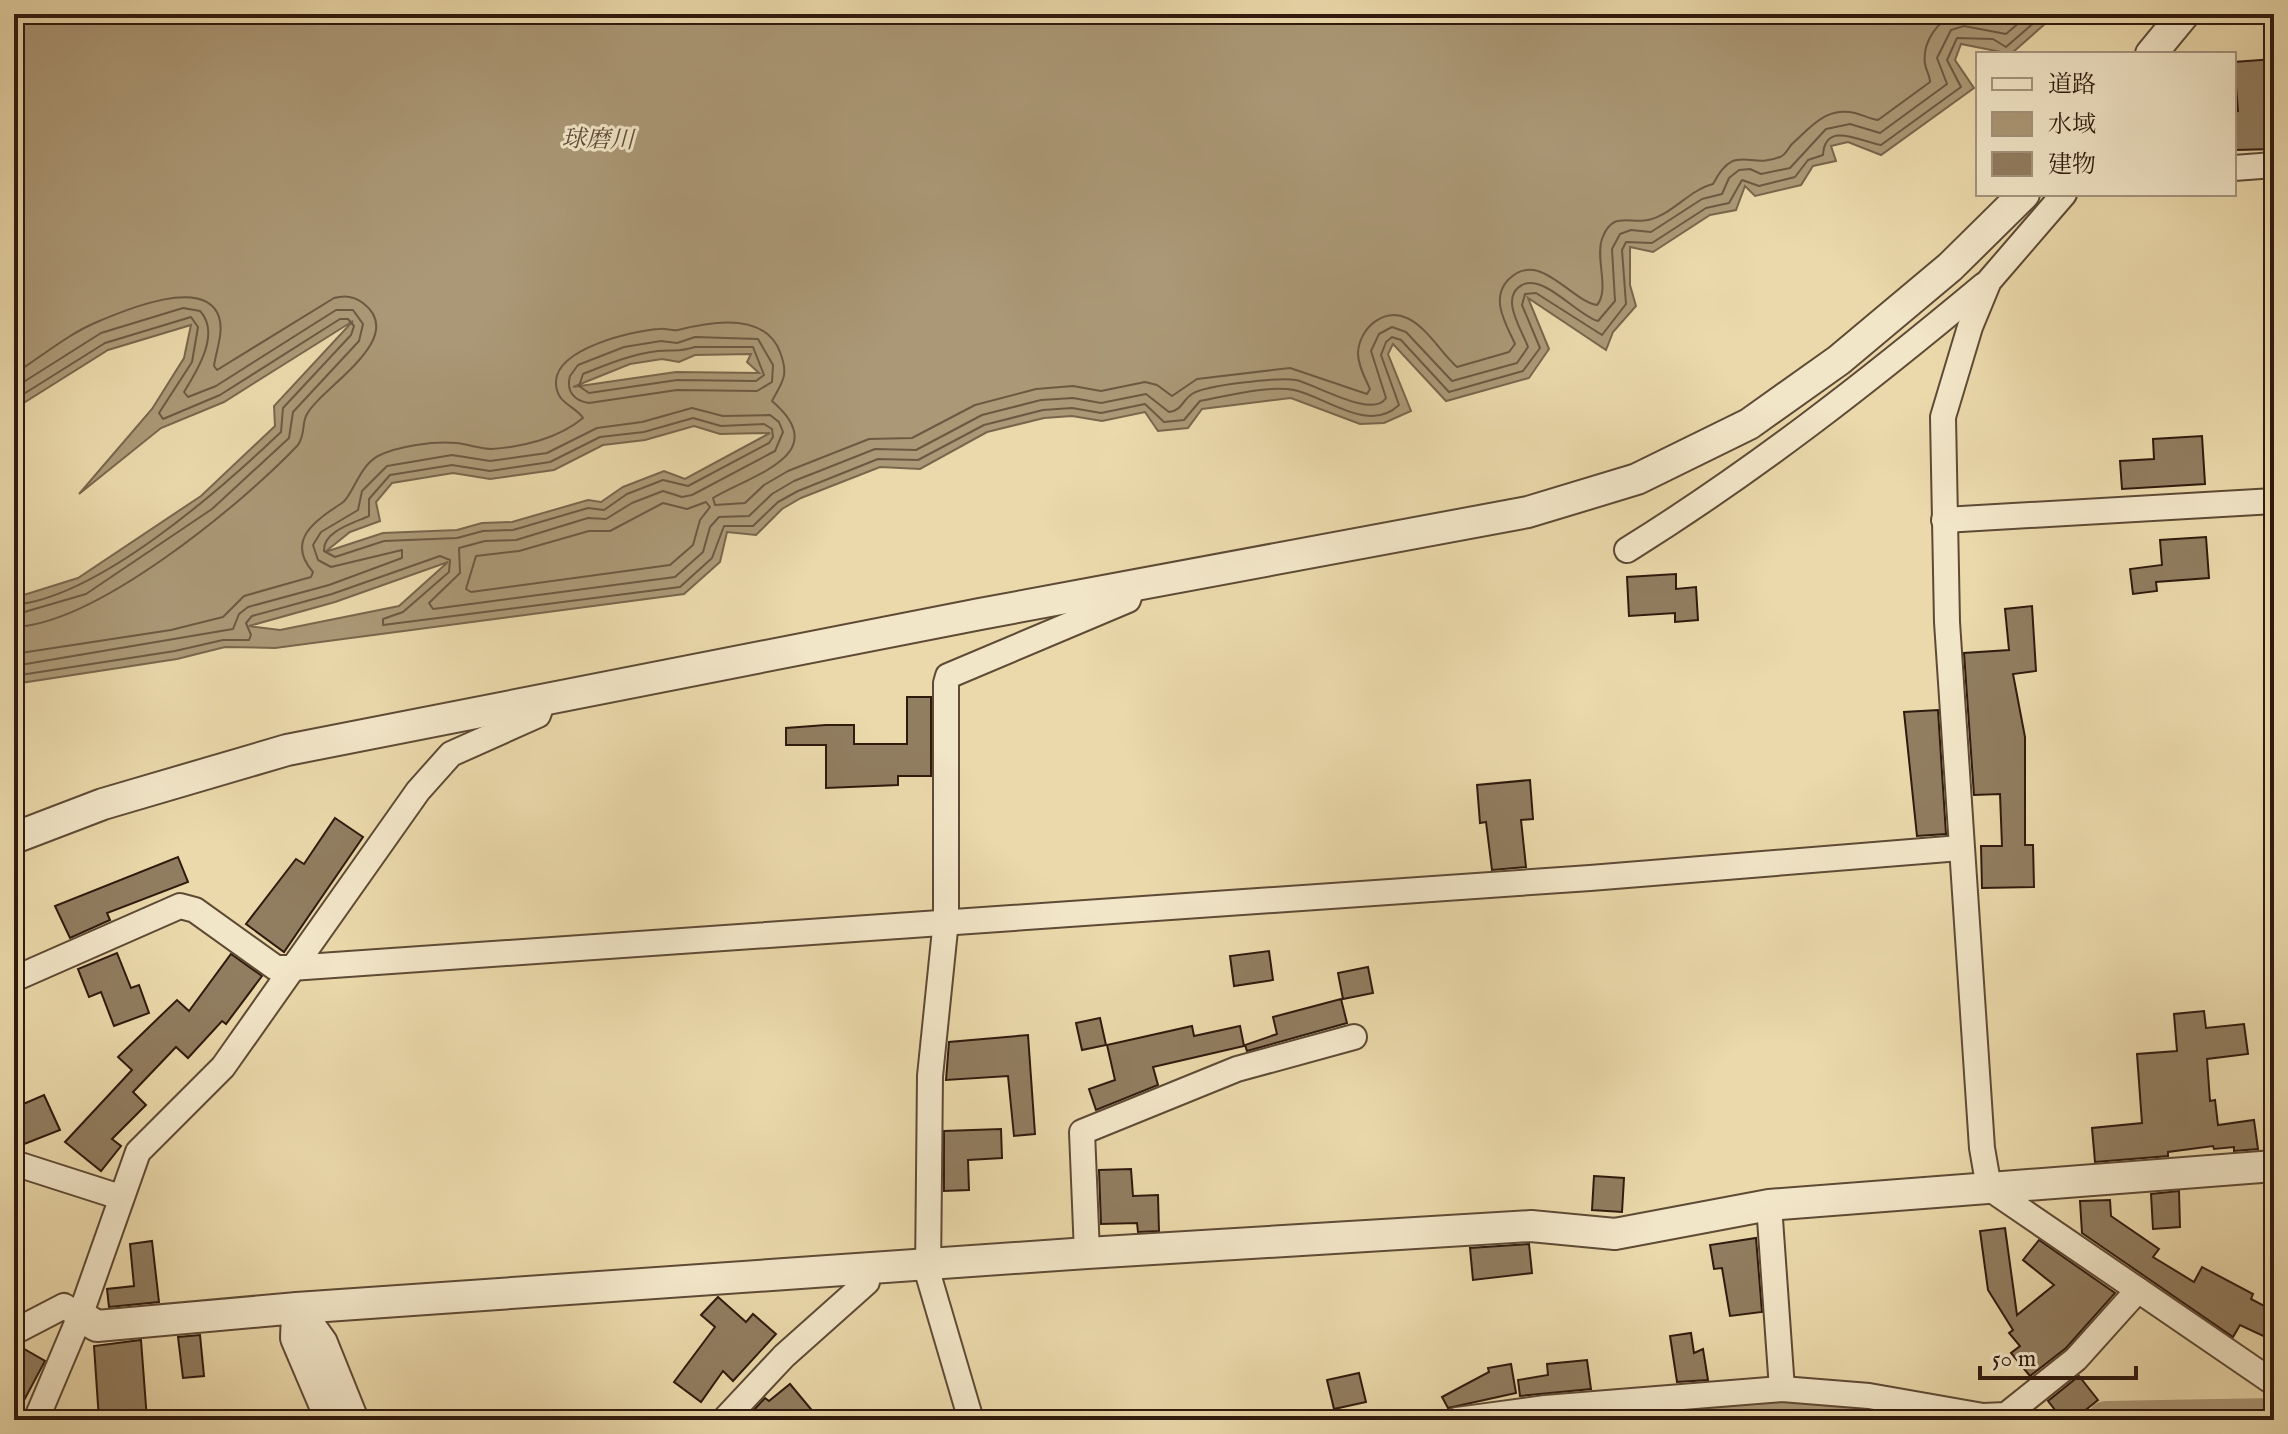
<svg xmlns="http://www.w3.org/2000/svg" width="2288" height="1434" viewBox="0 0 2288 1434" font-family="'IM FELL English','Noto Serif JP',serif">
	<rect width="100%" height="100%" fill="#ebd9ab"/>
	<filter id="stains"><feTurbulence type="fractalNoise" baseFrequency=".0025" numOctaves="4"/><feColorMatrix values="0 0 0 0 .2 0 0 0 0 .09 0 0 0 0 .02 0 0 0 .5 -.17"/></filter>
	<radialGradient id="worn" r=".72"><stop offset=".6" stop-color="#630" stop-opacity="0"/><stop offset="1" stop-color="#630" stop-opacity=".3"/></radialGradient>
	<!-- water -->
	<path fill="#ab9876" stroke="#79664c" stroke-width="2" fill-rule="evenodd" d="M 14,14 L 2056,14 L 2011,54 L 1961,44 L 1955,60 L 1974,88 L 1881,155 L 1848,142 L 1831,146 L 1836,161 L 1813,166 L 1801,185 L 1755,196 L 1745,186 L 1736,210 L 1710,215 L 1653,252 L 1630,247 L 1630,285 L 1636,306 L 1613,332 L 1606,350 L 1528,298 L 1549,349 L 1529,378 L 1446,401 L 1393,344 L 1388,354 L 1411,411 L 1384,423 L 1360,424 L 1291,398 L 1202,409 L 1188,428 L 1158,431 L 1145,412 L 1102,421 L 1072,416 L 1044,418 L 987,432 L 920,469 L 880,467 L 801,498 L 782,509 L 756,535 L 727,532 L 720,562 L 684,594 L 275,648 L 225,647 L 177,659 L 14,684 L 14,598 L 78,578 L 201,496 L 275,426 L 274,406 L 353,321 L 224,402 L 161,428 L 79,494 L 152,409 L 184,358 L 191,325 L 108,350 L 14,409 ZM 751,354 L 747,362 L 759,373 L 676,372 L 573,387 L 630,364 L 662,359 L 679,362 L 695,355 ZM 694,426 L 720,434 L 770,433 L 685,479 L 664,471 L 623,487 L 601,502 L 588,500 L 512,522 L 482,523 L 457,530 L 383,533 L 325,552 L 350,532 L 380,521 L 376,502 L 392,483 L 453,473 L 490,479 L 554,470 L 603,445 L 645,440 ZM 448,562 L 399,606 L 280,630 L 249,626 L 335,602 Z"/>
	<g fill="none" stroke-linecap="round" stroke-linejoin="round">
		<!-- shore -->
		<g stroke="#6d5942" stroke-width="2">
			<path d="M 695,337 L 758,339 L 773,365 L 772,382 L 757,391 L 677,390 L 589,403 C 574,401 566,391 570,376 L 578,365 L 624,347 L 661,341 L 677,343 Z"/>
			<path d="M 695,347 L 753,347 L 764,375 L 756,381 L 677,380 L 589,393 L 579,386 L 583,374 C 608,364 632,354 658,351 C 676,349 675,353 695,347 Z"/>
			<path d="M 14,374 C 41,357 68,334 97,322 C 125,310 205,276 219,317 C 224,332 216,351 214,366 L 217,370 L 334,298 C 344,295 354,296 363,303 C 410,339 319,388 306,416 C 302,425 305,435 298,445 C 242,504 97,624 14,627"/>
			<path d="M 14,388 L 101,333 L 183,308 L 200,311 C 221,333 197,371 184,392 L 188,397 L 216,386 L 336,310 L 353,310 L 363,324 L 359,341 L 293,412 L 289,438 L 212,509 L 86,594 L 14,615"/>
			<path d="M 14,400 L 105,343 L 191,317 L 198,327 L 192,362 L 159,413 L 163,419 L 220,395 L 340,319 L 348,319 L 354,326 L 351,335 L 283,408 L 281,432 C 220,490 99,597 14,605"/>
			<path d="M 693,418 L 721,426 L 764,424 L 772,429 L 773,437 L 769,443 L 688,486 L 663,480 L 627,494 L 604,510 L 588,508 L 513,530 L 483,531 L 457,538 L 384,541 L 335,557 L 324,551 C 323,531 354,523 369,516 L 369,499 L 390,475 L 452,465 L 490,471 L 550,462 L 600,437 L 644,432 Z"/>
			<polygon points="706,502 710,507 700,520 693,545 670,565 471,592 466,589 476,556 519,551 589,531 610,531 663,503 687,509"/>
			<path d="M 14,654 L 171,630 L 223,617 L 244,596 L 311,577 L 313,572 C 285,540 316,520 342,503 C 352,497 359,466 378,456 C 398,446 434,441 456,443 C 468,444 480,449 492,449 C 523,447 559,438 583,418 C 575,405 555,404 556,381 C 558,348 632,331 659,329 C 665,328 672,331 678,330 C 712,321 765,312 780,352 C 789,375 783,381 772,401 C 834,454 754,474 713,498 L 715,505 L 745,503 L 764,485 L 788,471 L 869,439 L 912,438 L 975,405 L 1036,389 L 1073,386 L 1101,391 L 1145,382 L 1157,385 L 1172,396 L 1197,379 L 1290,368 L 1367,394 L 1370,389 C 1365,378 1358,365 1358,353 C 1359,329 1383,307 1407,318 C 1427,327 1441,353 1457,367 L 1509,352 L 1515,344 C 1506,324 1490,299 1508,280 C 1539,248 1569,300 1597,305 C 1610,290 1595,258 1602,239 C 1612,210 1630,224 1648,220 C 1672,215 1689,190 1713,184 C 1735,141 1749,170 1780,157 C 1786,155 1788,148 1792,144 C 1810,128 1826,106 1855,113 C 1863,115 1870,119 1878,120 L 1930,82 C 1930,76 1926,70 1925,64 C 1922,42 1938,19 1958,14"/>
			<path d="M 14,666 L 233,629 L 239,614 L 248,607 L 329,585 L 402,558 L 402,550 L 331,567 L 318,560 L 313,545 L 321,532 L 358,510 L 362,491 L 387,466 L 452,455 L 490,461 L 547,453 L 597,428 L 642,422 L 692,408 L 723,416 L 770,415 L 779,422 L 783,432 L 775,451 L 692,495 L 682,497 L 663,491 L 632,503 L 606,519 L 588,518 L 516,540 L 485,541 L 459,548 L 460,573 L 429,603 L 433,609 L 675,577 L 703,552 L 710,527 L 719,517 L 749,516 L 772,494 L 794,481 L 875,449 L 916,450 L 982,415 L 1041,400 L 1073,398 L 1101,403 L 1146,394 L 1169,412 C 1183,410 1182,400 1192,394 C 1205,385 1280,377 1296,380 C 1317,385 1373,419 1386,398 L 1371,351 L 1379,334 L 1392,327 L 1406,332 L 1452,381 L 1517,363 L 1528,347 C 1522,330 1499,297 1522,285 C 1543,273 1578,316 1598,321 L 1615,301 L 1612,249 L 1620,234 L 1631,230 L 1651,232 L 1702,199 L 1722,194 L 1729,178 L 1739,170 L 1750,169 L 1761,174 L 1790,168 L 1826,129 L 1850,124 L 1880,133 L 1947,84 L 1937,58 L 1951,30 L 1964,26 L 2006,34 L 2029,14"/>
			<path d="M 14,676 L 175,651 L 223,640 L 249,640 L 251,635 L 246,623 L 252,616 L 332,594 L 440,556 L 450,560 L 449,572 L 403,612 L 383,619 L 383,625 L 680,587 L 712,558 L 724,526 L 753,526 L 778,502 L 798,491 L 878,459 L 918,460 L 984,425 L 1043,410 L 1072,408 L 1101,413 L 1145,404 L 1164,422 L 1184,420 L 1200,401 C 1228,396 1266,385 1294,390 C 1327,397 1369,434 1399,405 L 1381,355 L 1386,342 L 1392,337 L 1401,340 L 1449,392 L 1523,371 L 1540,348 L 1522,305 L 1525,294 L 1536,293 L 1602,335 L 1626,304 L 1622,250 L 1626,242 L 1652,243 L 1706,208 L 1729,203 L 1742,180 L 1759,186 L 1795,177 L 1808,160 L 1823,155 C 1825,120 1861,142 1881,145 L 1961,87 L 1947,60 L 1957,38 L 1993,39 L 2006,47 L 2044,14"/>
		</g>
		<!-- river -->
		<g stroke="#ab9876" stroke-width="38">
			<polyline points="1557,1420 1799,1400 1940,1419"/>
			<polyline points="2106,1420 2274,1417"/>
		</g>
	</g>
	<!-- building -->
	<g fill="#917d60" stroke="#2f1a0e" stroke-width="2">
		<polygon points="2274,59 2274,149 2236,150 2235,112 2238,111 2234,62"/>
		<polygon points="2202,436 2205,484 2122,489 2120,461 2154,459 2153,439"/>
		<polygon points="2206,537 2209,578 2156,582 2157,591 2133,594 2130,569 2162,565 2160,540"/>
		<polygon points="1676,574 1676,589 1696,587 1698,620 1675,622 1675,613 1629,616 1627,577"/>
		<polygon points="2032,606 2036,671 2013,674 2025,737 2025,845 2033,845 2034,887 1982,888 1981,846 2002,846 2000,794 1974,795 1964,653 2009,650 2005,609"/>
		<polygon points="907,697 931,697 931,776 898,776 898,785 826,788 826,745 786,745 786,728 826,725 854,725 854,744 907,744"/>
		<polygon points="1938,710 1946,834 1917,836 1904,712"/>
		<polygon points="1530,780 1533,819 1521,820 1526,867 1492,870 1486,822 1480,823 1477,785"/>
		<polygon points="335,818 363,837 284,952 246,924 296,859 304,864"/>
		<polygon points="178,857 188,882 107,913 110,920 70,938 55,906"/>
		<polygon points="1269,951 1273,980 1234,986 1230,956"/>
		<polygon points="117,953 131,988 139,985 149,1013 114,1026 101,992 89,997 78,969"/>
		<polygon points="231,954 262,976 226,1024 222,1021 188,1058 176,1047 133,1092 146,1105 112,1139 121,1146 101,1171 65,1142 132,1070 118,1057 177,1000 189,1011"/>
		<polygon points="1368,967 1373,993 1343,999 1338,973"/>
		<polygon points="1341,999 1347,1023 1247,1051 1245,1045 1277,1034 1273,1017"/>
		<polygon points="2204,1011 2206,1028 2244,1024 2248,1054 2207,1059 2210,1101 2215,1100 2218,1125 2254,1120 2258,1149 2234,1151 2234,1147 2214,1149 2213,1146 2168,1152 2168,1156 2095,1162 2092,1128 2142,1123 2137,1054 2177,1051 2174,1014"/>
		<polygon points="1100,1018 1106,1045 1082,1050 1076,1023"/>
		<polygon points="1192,1026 1194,1036 1240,1026 1244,1046 1153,1067 1158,1085 1096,1110 1089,1089 1115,1080 1107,1045"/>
		<polygon points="1028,1035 1035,1134 1014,1136 1008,1076 946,1080 949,1042"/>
		<polygon points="44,1095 60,1130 14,1148 14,1108"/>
		<polygon points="1001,1129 1002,1158 968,1160 969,1190 944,1191 944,1131"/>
		<polygon points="1131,1169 1133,1196 1158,1195 1159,1231 1138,1232 1137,1223 1101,1224 1099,1170"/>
		<polygon points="1594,1176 1624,1178 1622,1212 1592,1210"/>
		<polygon points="2179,1191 2180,1227 2153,1229 2151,1194"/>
		<polygon points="2110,1200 2111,1216 2159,1249 2153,1257 2194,1282 2202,1267 2253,1294 2251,1299 2274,1311 2274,1341 2240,1325 2233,1337 2082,1233 2080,1201"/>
		<polygon points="2005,1228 2017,1315 2054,1285 2023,1260 2039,1240 2115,1293 2066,1348 2030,1376 2011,1353 2020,1346 2009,1333 2013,1330 1988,1290 1980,1231"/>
		<polygon points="1756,1238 1762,1312 1730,1316 1722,1268 1714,1269 1710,1245"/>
		<polygon points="152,1241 159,1302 109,1307 107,1289 134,1286 130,1244"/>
		<polygon points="1529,1244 1532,1273 1473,1280 1470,1248"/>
		<polygon points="718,1297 746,1322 753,1314 776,1334 733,1381 723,1371 701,1402 674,1382 715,1327 701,1315"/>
		<polygon points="1691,1333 1694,1353 1703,1349 1708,1380 1677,1382 1670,1336"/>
		<polygon points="200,1335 204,1376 183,1378 178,1337"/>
		<polygon points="141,1340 147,1420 99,1420 94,1346"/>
		<polygon points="19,1346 45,1361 14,1419 14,1347"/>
		<polygon points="1587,1360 1591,1389 1520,1396 1518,1380 1548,1375 1547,1364"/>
		<polygon points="1511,1364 1516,1393 1448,1408 1442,1397 1489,1372 1488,1368"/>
		<polygon points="1359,1373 1366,1402 1334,1409 1327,1380"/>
		<polygon points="2079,1376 2098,1400 2073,1420 2063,1420 2048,1401"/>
		<polygon points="790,1384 820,1420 784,1420 777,1412 767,1420 756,1420 751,1413 765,1398 769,1401"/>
	</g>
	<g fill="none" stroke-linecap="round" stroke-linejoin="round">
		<defs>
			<g id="minor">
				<polyline points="2234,168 2274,165"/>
				<polyline points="2064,194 1989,281 1970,327 1943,417 1947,622 1982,1148 1989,1188 2274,1383"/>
				<polyline points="1944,520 2274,501"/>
				<path d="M 1627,550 C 1754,471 1869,381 1984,285"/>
				<polyline points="14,979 180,906 195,910 276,968 291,968 1590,878 1960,848"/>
				<polyline points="14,1163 120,1197"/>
				<polyline points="1769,1205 1782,1389"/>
				<polyline points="1087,1253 1082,1132 1237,1069 1354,1037"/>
				<polyline points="14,1332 64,1306 80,1316"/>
				<polyline points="36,1420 80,1316 138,1152 223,1067 418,791 451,754 538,715 543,701"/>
				<polyline points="724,1420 784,1356 867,1282 869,1268"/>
				<polyline points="971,1420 928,1274 930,1076 946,920 946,683 948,676 1128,600 1132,588"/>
				<polyline points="1457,1420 1545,1408 1782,1389 1869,1396 1983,1416 2006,1415 2076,1359 2138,1290"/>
			</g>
			<g id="tertiary">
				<polyline points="2151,54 2184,14"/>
				<polyline points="14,838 103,804 287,750 980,614 1528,512 1637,479 1749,424 1839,360 1950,267 2024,194"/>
				<polyline points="297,1308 322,1343 353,1420"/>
				<polyline points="297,1313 296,1338 331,1420"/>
				<polyline points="80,1316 97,1326 297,1308 1087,1253 1531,1226 1615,1234 1769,1205 2274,1166"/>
			</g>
		</defs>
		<!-- minor casing -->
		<use href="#minor" stroke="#5e4a35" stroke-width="28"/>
		<!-- tertiary casing -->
		<use href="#tertiary" stroke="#5e4a35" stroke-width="34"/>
		<!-- minor -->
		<use href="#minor" stroke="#f2e6c8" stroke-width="24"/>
		<!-- tertiary -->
		<use href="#tertiary" stroke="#f2e6c8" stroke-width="30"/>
	</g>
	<g text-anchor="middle" stroke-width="6" stroke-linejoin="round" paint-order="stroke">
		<!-- water labels -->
		<g font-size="24" font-style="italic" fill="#614c38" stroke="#f2e6c8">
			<text transform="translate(598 139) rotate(1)" y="8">球磨川</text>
		</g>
	</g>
	<!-- margin -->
	<rect width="2288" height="1434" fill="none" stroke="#ebd9ab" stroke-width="48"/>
	<rect x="16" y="16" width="2256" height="1402" fill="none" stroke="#2f1a0e" stroke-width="4"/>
	<rect x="24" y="24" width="2240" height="1386" fill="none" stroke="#2f1a0e" stroke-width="2"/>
	<!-- legend -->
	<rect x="1976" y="52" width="260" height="144" fill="#f2e6c8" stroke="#a4947e" stroke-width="2"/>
	<rect x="1992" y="78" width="40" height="12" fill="#f2e6c8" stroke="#a4947e" stroke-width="2"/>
	<text x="2048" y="92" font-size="24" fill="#2f1a0e">道路</text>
	<rect x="1992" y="112" width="40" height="24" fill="#ab9876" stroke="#a4947e" stroke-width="2"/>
	<text x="2048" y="132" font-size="24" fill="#2f1a0e">水域</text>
	<rect x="1992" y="152" width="40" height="24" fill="#917d60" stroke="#a4947e" stroke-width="2"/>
	<text x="2048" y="172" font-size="24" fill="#2f1a0e">建物</text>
	<!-- scale -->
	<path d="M1980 1366v12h156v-12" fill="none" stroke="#2f1a0e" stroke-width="4"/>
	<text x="1992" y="1366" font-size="24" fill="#2f1a0e" stroke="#f2e6c8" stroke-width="6" paint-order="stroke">50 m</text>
	<rect width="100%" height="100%" filter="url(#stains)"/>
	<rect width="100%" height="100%" fill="url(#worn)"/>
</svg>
